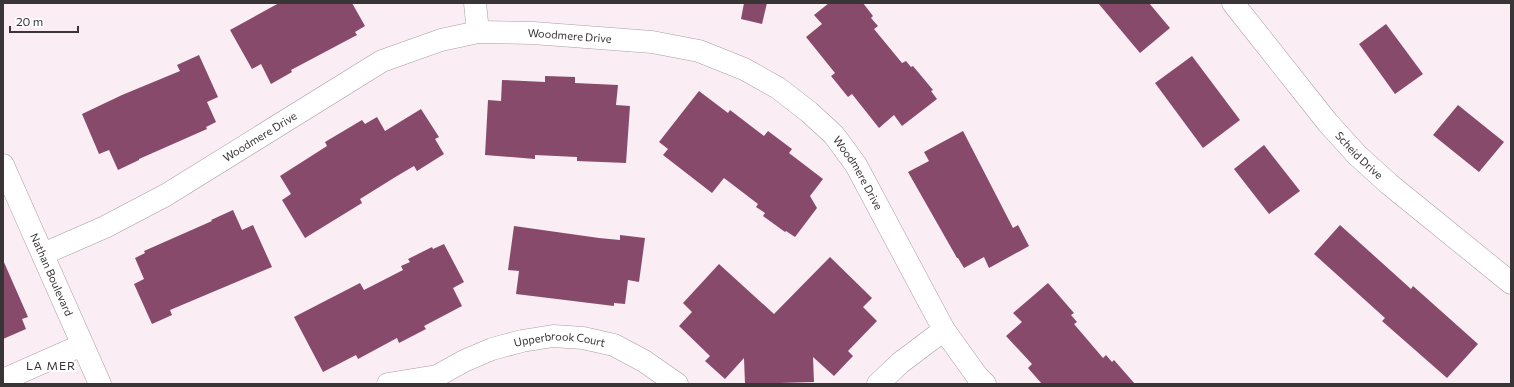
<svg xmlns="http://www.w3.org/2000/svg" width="1514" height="387" viewBox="0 0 1514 387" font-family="Commissioner,sans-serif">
	<rect width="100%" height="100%" fill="#fbedf4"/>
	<!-- building -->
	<g fill="#884a6b">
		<polygon points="279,3 352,3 365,26 355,32 357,35 291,70 292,72 271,84 261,64 252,69 230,30"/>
		<polygon points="744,3 767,3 762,24 741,19"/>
		<polygon points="829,3 863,3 873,16 871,18 878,26 874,29 902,63 906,61 911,67 913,66 933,90 931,91 937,99 902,126 894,115 879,128 852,94 848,97 831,76 835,73 806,37 822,24 814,15"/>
		<polygon points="1098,3 1149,3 1170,28 1140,53"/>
		<polygon points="1386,24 1423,74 1395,94 1359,44"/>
		<polygon points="199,55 218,97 207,102 216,122 206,127 207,129 139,159 139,160 118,170 109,150 99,154 82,114 122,95 180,71 177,65"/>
		<polygon points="1192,56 1240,120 1203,148 1155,83"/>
		<polygon points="545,76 575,77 575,83 618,85 616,105 630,106 626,163 577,161 577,157 535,155 535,159 485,155 488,100 501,101 502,80 545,82"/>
		<polygon points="699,91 728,113 730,110 764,136 768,131 792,149 789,153 823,179 810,196 817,208 795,237 786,231 785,232 763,216 765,213 756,207 758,204 724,178 712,193 663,155 668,149 659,142"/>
		<polygon points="1458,105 1504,142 1479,172 1433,135"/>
		<polygon points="421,109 439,137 435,139 444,154 417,171 414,166 397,176 360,199 362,203 305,238 282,200 291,194 280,176 327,146 325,142 362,120 365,124 377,117 385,131"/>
		<polygon points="963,131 1013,228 1018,225 1029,246 989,268 984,257 964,268 958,258 957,258 908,172 929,161 924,152"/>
		<polygon points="1264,145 1300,191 1269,214 1234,169"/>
		<polygon points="233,210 242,230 253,225 272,267 170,310 172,315 152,324 134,284 144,279 135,258 145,253 144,251 212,221 211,220"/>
		<polygon points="1340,225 1411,289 1413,286 1478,344 1447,378 1382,321 1385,318 1314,254"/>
		<polygon points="514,226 599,238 620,240 620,235 645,238 639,282 628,280 625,304 614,303 614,306 516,294 519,271 508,270"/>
		<polygon points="444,244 464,282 453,288 462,306 424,326 426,329 399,343 397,338 358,359 356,355 323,372 294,317 360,283 364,290 403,270 401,266 410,262 408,259 432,247 433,249"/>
		<polygon points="830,257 872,298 863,307 877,321 848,351 853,356 834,376 813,357 814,382 745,384 744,358 725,379 705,361 710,356 679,326 692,312 683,303 719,264 774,314"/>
		<polygon points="3,260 28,317 22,319 26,329 3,339"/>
		<polygon points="1048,283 1074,313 1071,315 1077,322 1074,324 1103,358 1106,355 1112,362 1114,360 1135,384 1042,384 1028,368 1032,364 1006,336 1022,322 1013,313"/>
	</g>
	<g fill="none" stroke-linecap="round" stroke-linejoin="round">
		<defs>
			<g id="minor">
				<polyline points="475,3 478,32"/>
				<path id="s1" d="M 1233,3 L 1328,123 L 1357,155 L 1389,184 L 1511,283"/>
				<path id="s2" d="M 3,165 L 100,384"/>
				<path id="s3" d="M 43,254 L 105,227 L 166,195 L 382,61 L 441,40 L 478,32 L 533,33 L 652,42 L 699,51 L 744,69 L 778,88 L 809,112 L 834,135 L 856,165 L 944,330 L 977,376 L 985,384"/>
				<polyline points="3,380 82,345"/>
				<path id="s4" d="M 388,384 L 437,376 L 464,361 L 492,349 L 522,341 L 553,336 L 583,338 L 614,345 L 644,361 L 677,384"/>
				<polyline points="878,384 900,363 944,330"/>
			</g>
		</defs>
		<!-- minor casing -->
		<use href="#minor" stroke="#aa9da3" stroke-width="23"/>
		<!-- minor -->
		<use href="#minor" stroke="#fff" stroke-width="22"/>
	</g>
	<g text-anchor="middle" stroke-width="4" stroke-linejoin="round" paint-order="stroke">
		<!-- street labels -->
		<g font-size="11" fill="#393436" stroke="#fff">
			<text dy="4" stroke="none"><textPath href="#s3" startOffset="583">Woodmere Drive</textPath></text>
			<text dy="4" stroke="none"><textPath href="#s3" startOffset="247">Woodmere Drive</textPath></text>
			<text dy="4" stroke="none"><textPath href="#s1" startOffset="198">Scheid Drive</textPath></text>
			<text dy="4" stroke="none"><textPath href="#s3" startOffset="919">Woodmere Drive</textPath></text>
			<text dy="4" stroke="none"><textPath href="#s2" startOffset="120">Nathan Boulevard</textPath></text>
			<text dy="4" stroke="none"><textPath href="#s4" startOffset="180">Upperbrook Court</textPath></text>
		</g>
		<!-- neighbourhood labels -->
		<g font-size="12" letter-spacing="1" fill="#393436" stroke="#fff">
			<text x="51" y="370">LA MER</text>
		</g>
	</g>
	<!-- border -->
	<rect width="1514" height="387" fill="none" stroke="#393436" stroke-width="8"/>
	<!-- scale -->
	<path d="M10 26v6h68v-6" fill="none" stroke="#393436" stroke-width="2"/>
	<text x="16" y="26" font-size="12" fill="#393436" stroke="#ffffff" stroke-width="3" paint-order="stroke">20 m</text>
</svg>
